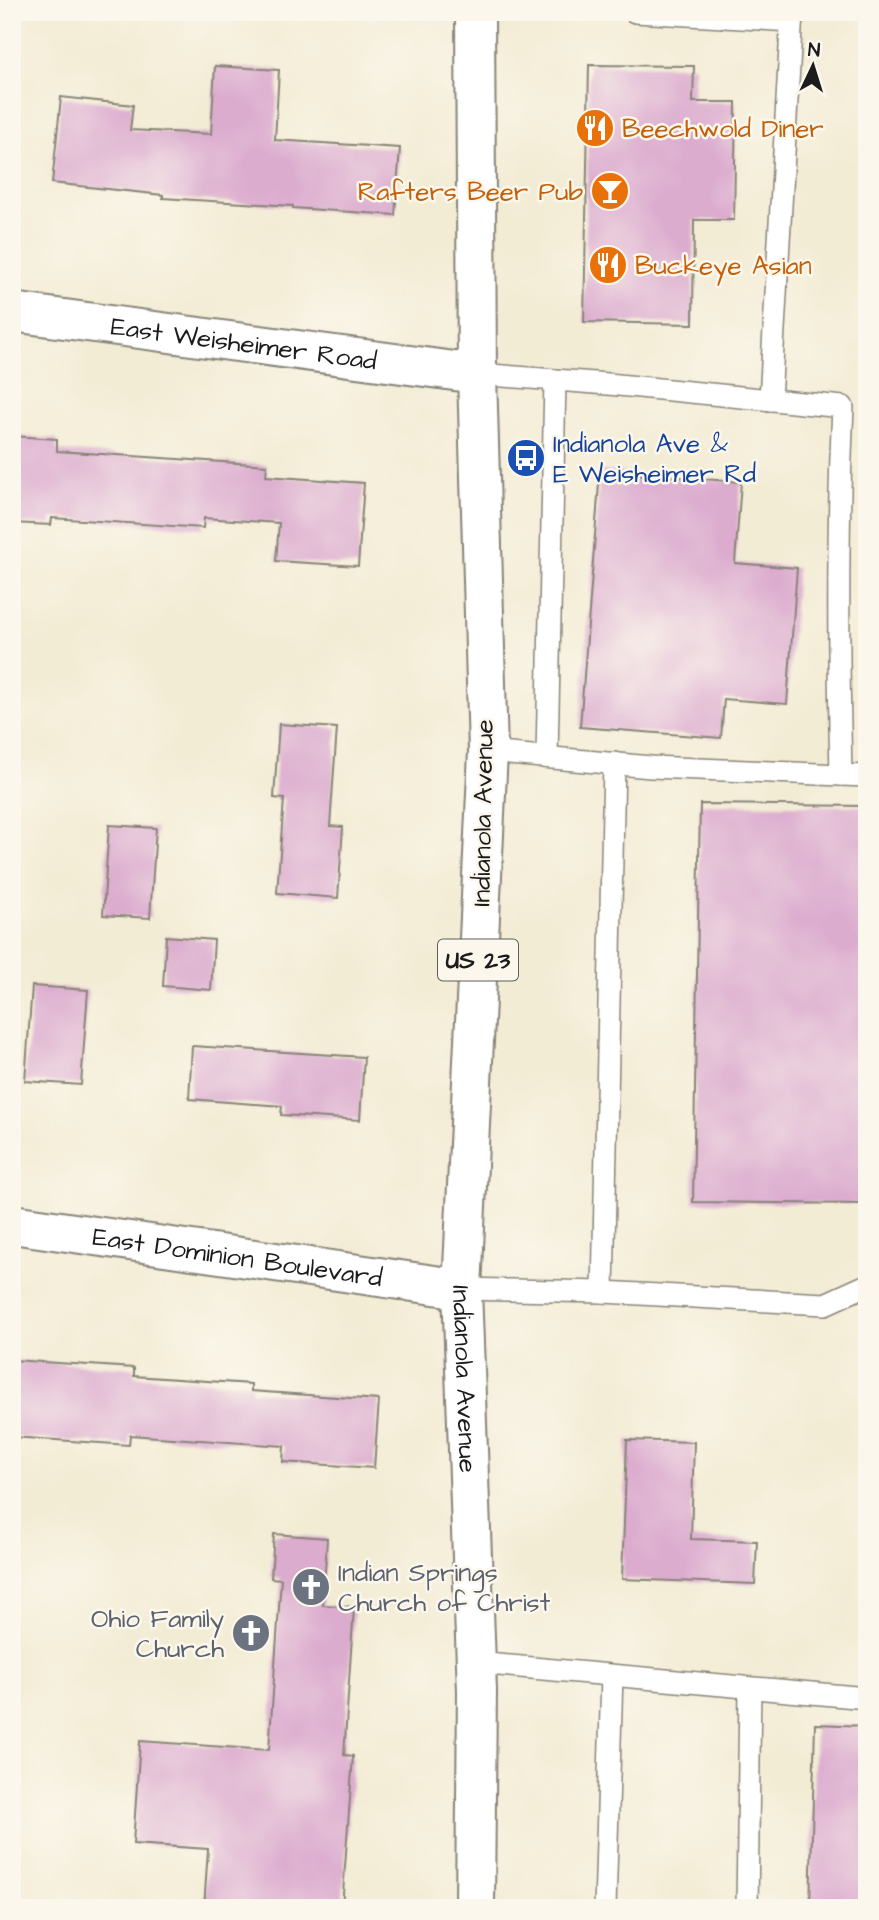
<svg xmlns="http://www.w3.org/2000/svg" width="879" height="1920" viewBox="0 0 879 1920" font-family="'Architects Daughter',sans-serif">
	<rect width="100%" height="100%" fill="#fbf7ec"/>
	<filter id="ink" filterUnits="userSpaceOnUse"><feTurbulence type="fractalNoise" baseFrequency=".0143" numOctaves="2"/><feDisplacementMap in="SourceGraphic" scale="14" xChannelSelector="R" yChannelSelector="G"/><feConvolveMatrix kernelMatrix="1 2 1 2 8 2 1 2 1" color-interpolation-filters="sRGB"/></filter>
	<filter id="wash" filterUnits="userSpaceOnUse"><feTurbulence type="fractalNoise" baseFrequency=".00686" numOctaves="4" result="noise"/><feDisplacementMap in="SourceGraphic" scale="28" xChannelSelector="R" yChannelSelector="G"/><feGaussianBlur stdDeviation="1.57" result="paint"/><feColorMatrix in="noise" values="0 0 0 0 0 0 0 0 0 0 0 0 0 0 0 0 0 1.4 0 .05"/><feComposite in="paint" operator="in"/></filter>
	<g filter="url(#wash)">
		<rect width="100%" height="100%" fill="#f3ecd5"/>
		<g id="blocks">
			<!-- building -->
			<g fill="#dcaccf">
				<polygon points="589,65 694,66 693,102 736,102 734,220 694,220 693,324 584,322"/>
				<polygon points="215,66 279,70 275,140 400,148 395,215 293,208 293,206 163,198 163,195 52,183 61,97 133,105 130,130 211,134"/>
				<polygon points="12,436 57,439 57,451 267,465 266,476 364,483 358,566 276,561 279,523 204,518 203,528 52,518 51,525 12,523"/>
				<polygon points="600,471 741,482 735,563 797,568 787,704 724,699 721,738 580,727"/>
				<polygon points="279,724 337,728 330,826 343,827 338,898 277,893 284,799 274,798"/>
				<polygon points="700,804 867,806 867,1204 693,1202"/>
				<polygon points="109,825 156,828 150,918 103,915"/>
				<polygon points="166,936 214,940 211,990 163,986"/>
				<polygon points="32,986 88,990 81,1085 25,1081"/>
				<polygon points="192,1046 364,1057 360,1120 281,1115 282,1106 189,1099"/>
				<polygon points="12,1360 134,1368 134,1376 251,1384 251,1391 379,1400 374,1468 283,1462 284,1446 130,1435 129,1445 12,1437"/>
				<polygon points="627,1440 694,1442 691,1539 757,1541 755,1584 622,1579"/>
				<polygon points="274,1534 327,1538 323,1605 354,1607 344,1755 353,1756 342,1908 204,1908 208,1849 133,1844 140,1741 269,1750 281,1579 271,1578"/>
				<polygon points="815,1724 867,1726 867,1908 810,1908"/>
			</g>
		</g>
	</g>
	<g filter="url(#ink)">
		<use href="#blocks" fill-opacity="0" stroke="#888478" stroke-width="2"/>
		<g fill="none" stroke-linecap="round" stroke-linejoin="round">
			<defs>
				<g id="lane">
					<polyline points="635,12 792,21"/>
					<path d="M 477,374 L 608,384 L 843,407 C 837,530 838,652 841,775 L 867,776"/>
					<polyline points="770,400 792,12"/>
					<polyline points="488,752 651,767 841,775"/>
					<polyline points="547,757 555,380"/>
					<polyline points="462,1289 603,1292 825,1304 867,1285"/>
					<polyline points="603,1292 614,763"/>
					<polyline points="476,1663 867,1698"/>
					<polyline points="605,1908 612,1676"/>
					<polyline points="747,1908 750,1688"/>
				</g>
				<g id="street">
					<path id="s1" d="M 12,312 L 477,374"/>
					<path id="s2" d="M 12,1224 L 462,1289"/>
				</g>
				<g id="primary">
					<path id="s3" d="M 475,12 L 477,374 L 488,752 L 462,1289 L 477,1691 L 475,1908"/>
				</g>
			</defs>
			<!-- lane casing -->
			<use href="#lane" stroke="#888478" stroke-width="24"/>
			<!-- street casing -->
			<use href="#street" stroke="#888478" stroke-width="42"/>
			<!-- primary casing -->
			<use href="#primary" stroke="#888478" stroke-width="42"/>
			<!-- lane -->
			<use href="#lane" stroke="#fff" stroke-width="21"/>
			<!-- street -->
			<use href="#street" stroke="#fff" stroke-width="38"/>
			<!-- primary -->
			<use href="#primary" stroke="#fff" stroke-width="38"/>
		</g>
	</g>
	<!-- icons -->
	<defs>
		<symbol id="restaurant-disc" viewBox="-11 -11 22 22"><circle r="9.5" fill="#e8710a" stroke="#fbf7ec"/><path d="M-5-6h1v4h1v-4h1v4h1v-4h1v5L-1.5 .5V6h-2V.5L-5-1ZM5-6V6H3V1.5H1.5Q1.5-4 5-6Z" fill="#fff"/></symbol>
		<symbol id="bar-disc" viewBox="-11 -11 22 22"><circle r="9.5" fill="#e8710a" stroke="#fbf7ec"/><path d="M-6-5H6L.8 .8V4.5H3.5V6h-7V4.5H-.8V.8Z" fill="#fff"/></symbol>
		<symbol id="bus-disc" viewBox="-11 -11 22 22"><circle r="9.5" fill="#1a4fb4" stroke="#fbf7ec"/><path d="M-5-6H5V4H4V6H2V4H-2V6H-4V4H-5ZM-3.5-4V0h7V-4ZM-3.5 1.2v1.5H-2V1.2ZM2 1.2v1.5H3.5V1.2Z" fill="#fff"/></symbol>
		<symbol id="church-disc" viewBox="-11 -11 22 22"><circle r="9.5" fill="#6b7280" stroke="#fbf7ec"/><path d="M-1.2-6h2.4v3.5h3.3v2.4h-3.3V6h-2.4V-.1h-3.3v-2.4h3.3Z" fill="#fff"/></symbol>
	</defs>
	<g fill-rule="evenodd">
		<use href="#restaurant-disc" x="573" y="106" width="44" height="44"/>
		<use href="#bar-disc" x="588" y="169" width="44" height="44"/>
		<use href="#restaurant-disc" x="586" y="243" width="44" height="44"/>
		<use href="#bus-disc" x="504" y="436" width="44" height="44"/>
		<use href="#church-disc" x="289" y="1565" width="44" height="44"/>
		<use href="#church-disc" x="229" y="1611" width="44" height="44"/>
	</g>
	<g text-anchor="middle" stroke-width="5" stroke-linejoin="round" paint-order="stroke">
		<!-- shield labels -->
		<rect fill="#fbf7ec" stroke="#5f5e5a" stroke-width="2" x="438" y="939.5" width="80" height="41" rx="5"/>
		<g font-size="24" font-weight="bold" fill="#1c1c1c">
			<text x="478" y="968">US 23</text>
		</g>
		<!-- food labels -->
		<g font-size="26" fill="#c56008" stroke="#fbf7ec" text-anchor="start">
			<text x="622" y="137">Beechwold Diner</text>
			<text x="583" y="200" text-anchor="end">Rafters Beer Pub</text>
			<text x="635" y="274">Buckeye Asian</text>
		</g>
		<!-- street labels -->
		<g font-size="26" fill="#1c1c1c" stroke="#fbf7ec">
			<text dy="9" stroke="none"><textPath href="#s1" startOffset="234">East Weisheimer Road</textPath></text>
			<text transform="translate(482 813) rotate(-89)" y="9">Indianola Avenue</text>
			<text dy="9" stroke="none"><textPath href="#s2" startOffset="228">East Dominion Boulevard</textPath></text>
			<text dy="9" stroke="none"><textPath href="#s3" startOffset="1368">Indianola Avenue</textPath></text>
		</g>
		<!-- transit labels -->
		<g font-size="26" fill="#164399" stroke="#fbf7ec" text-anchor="start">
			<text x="553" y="452">Indianola Ave &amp;<tspan x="553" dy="30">E Weisheimer Rd</tspan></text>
		</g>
		<!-- worship labels -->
		<g font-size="26" fill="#5b616d" stroke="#fbf7ec" text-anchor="start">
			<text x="338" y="1581">Indian Springs<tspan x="338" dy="30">Church of Christ</tspan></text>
			<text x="224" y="1627" text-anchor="end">Ohio Family<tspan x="224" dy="30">Church</tspan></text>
		</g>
	</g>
	<!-- margin -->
	<rect width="879" height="1920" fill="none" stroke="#fbf7ec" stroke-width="42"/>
	<!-- north arrow -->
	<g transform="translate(813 66) rotate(4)" stroke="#fbf7ec" stroke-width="5" paint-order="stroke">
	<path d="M0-5L12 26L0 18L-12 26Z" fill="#1c1c1c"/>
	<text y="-10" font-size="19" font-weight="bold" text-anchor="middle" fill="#1c1c1c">N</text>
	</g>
</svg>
